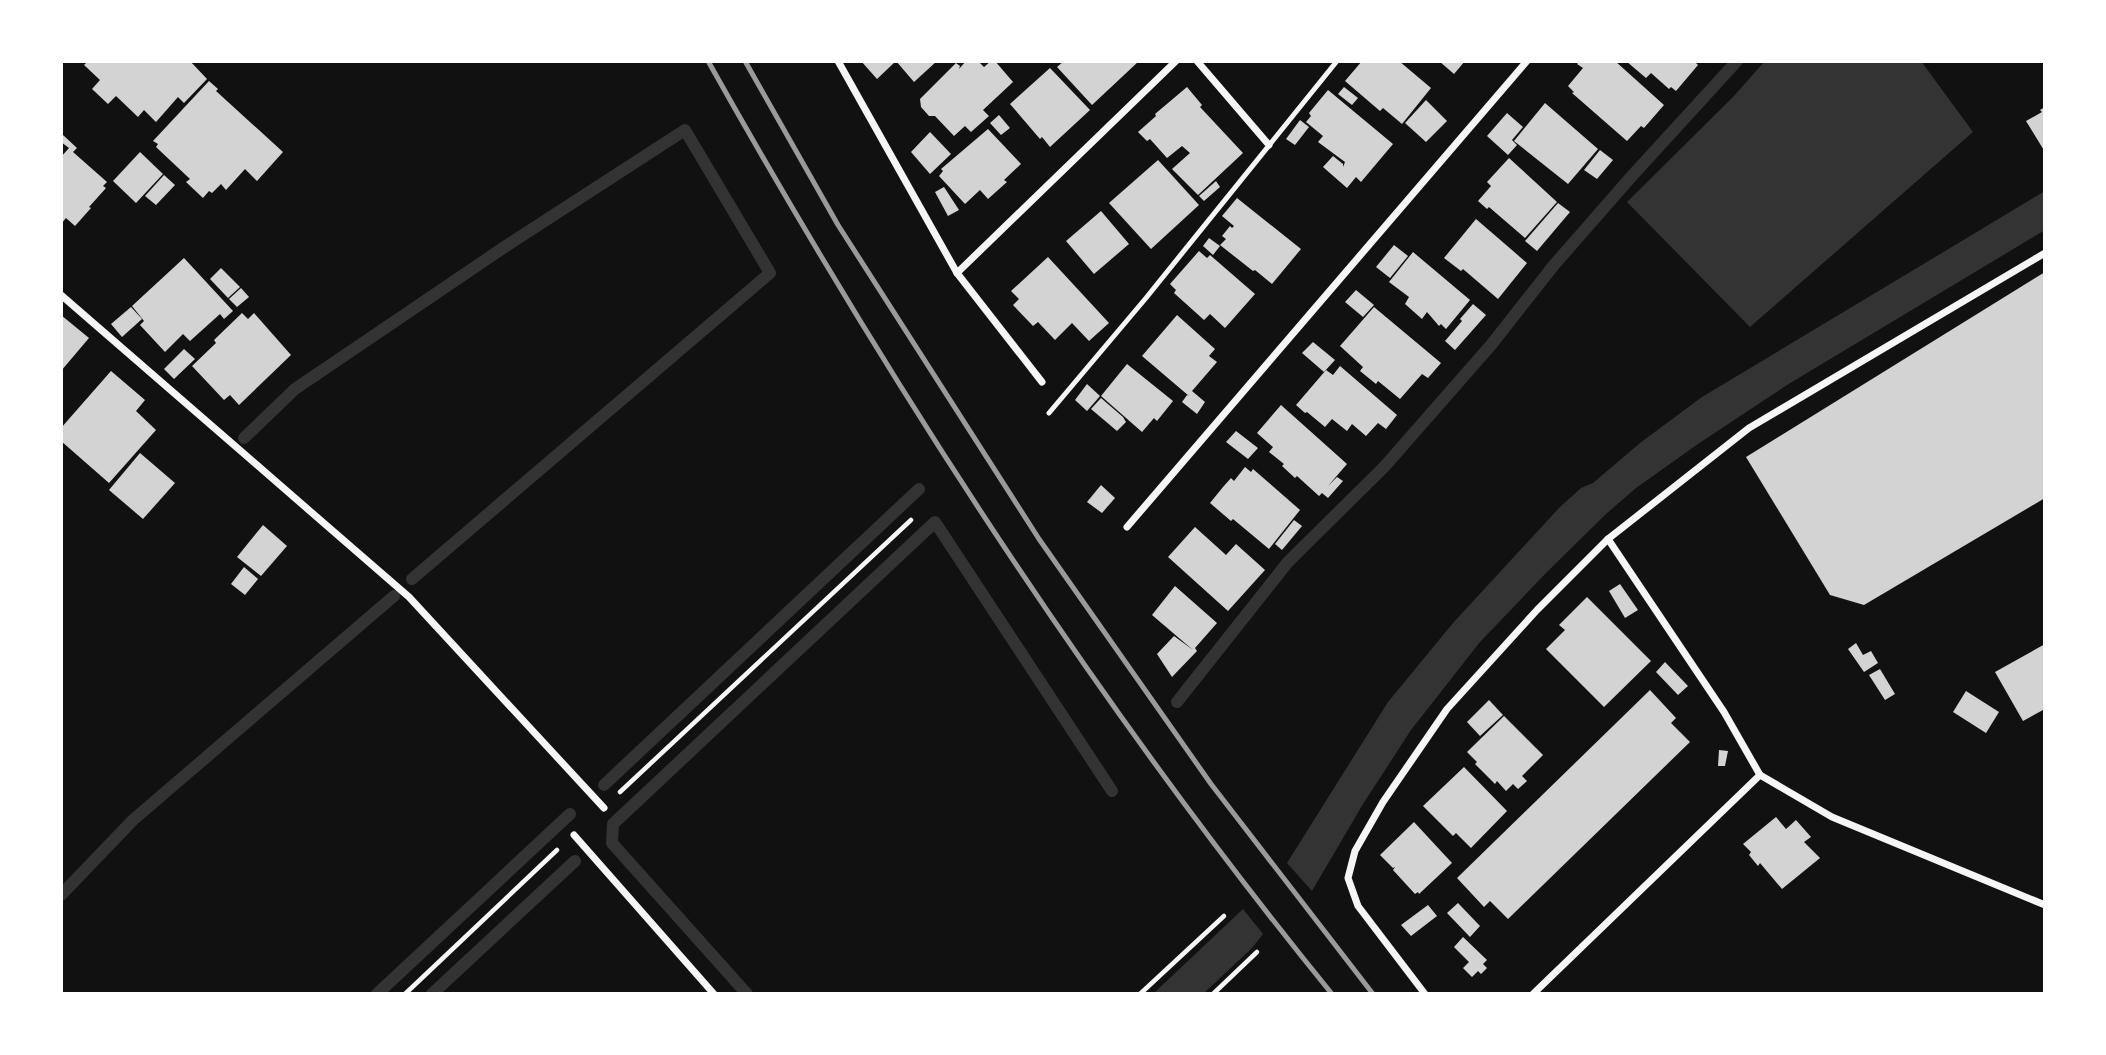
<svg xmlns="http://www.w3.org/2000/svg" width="2106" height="1055" viewBox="0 0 2106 1055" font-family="'IBM Plex Sans',sans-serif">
	<rect width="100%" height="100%" fill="#111"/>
	<!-- water -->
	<g fill="#333">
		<polygon points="1765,61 1921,61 1973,132 1750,327 1627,202 1733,97"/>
		<polygon points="2045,191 2045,230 1787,385 1698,444 1636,488 1606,514 1546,573 1480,642 1411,730 1363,804 1312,891 1287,863 1388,702 1453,623 1560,507 1581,488 1593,483 1640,443 1702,397"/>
		<polygon points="1243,909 1263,934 1252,948 1203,994 1153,994"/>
	</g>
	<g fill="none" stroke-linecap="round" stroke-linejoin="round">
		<!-- stream -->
		<g stroke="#333" stroke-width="12">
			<polyline points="244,438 295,389 506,246 685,130 770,273 412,579"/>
			<polyline points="1177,702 1288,562 1385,466 1491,345 1554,265 1631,177 1737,61"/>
			<polyline points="604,785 919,489"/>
			<polyline points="61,895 133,820 394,596"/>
			<polyline points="377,994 570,814"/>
			<polyline points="432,994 575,861"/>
			<polyline points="747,994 612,843 613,824 935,522 1112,791"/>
		</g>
	</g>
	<!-- building -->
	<g fill="#d3d3d3">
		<polygon points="88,61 190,61 207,79 184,103 178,97 156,122 144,110 138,117 116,96 108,104 92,89 100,80 84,65"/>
		<polygon points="861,61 937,61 914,82 896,61 877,79"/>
		<polygon points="966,61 978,61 984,67 991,61 995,61 1013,82 983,110 989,116 971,132 965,126 954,136 935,116 929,116 921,107 920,99 956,63 960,66 959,69"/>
		<polygon points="1064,61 1139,61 1092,105 1057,67"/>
		<polygon points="1362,61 1399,61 1431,88 1402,124 1383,108 1380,111 1345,81"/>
		<polygon points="1439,61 1465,61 1454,74"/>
		<polygon points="1579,61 1615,61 1664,105 1644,128 1641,126 1627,141 1572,93 1574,92 1568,86 1583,68 1577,64"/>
		<polygon points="1626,61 1694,61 1698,65 1676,91 1671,87 1669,89 1651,73 1646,78"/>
		<polygon points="1050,68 1090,110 1050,147 1042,137 1040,139 1010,104"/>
		<polygon points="209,81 218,89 216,91 283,152 257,181 245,169 226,190 221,184 212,193 209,191 203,198 186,182 190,179 156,147 158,144 153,141"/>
		<polygon points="1187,87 1202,105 1200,107 1243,153 1198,195 1172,169 1190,153 1182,146 1167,158 1150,139 1147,141 1138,132 1156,116 1155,114"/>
		<polygon points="1344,87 1358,98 1352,105 1338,94"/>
		<polygon points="1328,90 1393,144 1361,182 1356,177 1347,188 1323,167 1333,156 1343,164 1343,167 1345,162 1318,142 1323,136 1306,122 1311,116 1309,113"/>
		<polygon points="1426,100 1447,121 1426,142 1405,123"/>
		<polygon points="1545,103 1598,149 1568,184 1514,141"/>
		<polygon points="2045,107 2045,152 2026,121 2042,112 2040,110"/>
		<polygon points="1507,113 1523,127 1512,140 1517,145 1508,155 1487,136"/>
		<polygon points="999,115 1010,128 1001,135 990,123"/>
		<polygon points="1300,120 1309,127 1295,145 1286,139"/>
		<polygon points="988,129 1021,164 1004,180 1007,182 988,199 980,190 965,204 939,176 943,171 941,169"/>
		<polygon points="930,132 951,154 930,174 911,152"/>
		<polygon points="63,135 77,148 73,152 107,182 103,186 106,188 89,207 91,208 75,226 66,218 61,224 61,157 69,148 61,142"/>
		<polygon points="1600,150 1613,160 1597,179 1584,170"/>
		<polygon points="140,152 163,174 136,203 113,181"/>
		<polygon points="1509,158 1557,202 1525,238 1489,207 1487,209 1478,201 1491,186 1487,182"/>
		<polygon points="1158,160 1199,205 1151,249 1109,203"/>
		<polygon points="164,175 175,185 156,205 145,196"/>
		<polygon points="1216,181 1220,187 1204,201 1199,196"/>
		<polygon points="944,187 959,210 948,216 935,192"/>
		<polygon points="1237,198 1301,249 1272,284 1255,270 1253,271 1220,245 1226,239 1222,236 1230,226 1232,228 1234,226 1222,216"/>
		<polygon points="1558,203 1570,212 1537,251 1525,241"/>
		<polygon points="1101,211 1129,244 1094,274 1066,241"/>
		<polygon points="1476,219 1527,263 1498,299 1463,269 1461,271 1444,258"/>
		<polygon points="1209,238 1220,246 1213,255 1203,246"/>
		<polygon points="1394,245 1408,256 1390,278 1376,267"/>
		<polygon points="1199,251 1207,258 1210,255 1255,294 1225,328 1210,314 1204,320 1174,293 1176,290 1170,284"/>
		<polygon points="1413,252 1470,300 1446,329 1441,324 1439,326 1427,312 1422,319 1405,304 1409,297 1389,282"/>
		<polygon points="1048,257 1109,323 1089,341 1072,323 1055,340 1038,322 1033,326 1013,305 1019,299 1011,291"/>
		<polygon points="184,258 233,311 224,319 220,314 190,341 183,334 165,352 140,325 144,321 132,306"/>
		<polygon points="221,268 240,287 228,298 210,279"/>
		<polygon points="2045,272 2045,498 1864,605 1830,595 1746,457"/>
		<polygon points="241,288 249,297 237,307 229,299"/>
		<polygon points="1356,290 1374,305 1363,317 1345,302"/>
		<polygon points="1473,304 1486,315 1455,350 1445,341 1462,321 1460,319"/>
		<polygon points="131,307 142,319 122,337 111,324"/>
		<polygon points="1374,307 1441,363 1428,378 1422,374 1400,399 1378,381 1376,384 1360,371 1363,367 1340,346"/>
		<polygon points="242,313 248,319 254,313 291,355 239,405 230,395 224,400 192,366 216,343 214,340"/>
		<polygon points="61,315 89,338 61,371"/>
		<polygon points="1177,315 1215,349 1209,356 1217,362 1192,391 1205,402 1197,414 1182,402 1187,395 1189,396 1142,356"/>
		<polygon points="1313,342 1335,360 1324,372 1302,353"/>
		<polygon points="184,349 195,359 174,379 164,369"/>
		<polygon points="1127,364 1173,401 1157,421 1154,418 1142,432 1101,396"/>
		<polygon points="1340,366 1397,415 1386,429 1378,423 1366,436 1352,424 1347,431 1332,419 1325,427 1307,412 1305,413 1296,405 1326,370 1333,375"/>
		<polygon points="111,371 145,400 136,411 156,430 109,483 61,441 61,428"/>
		<polygon points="1087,384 1100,396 1087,411 1075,400"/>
		<polygon points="1101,398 1123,417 1126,422 1117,431 1091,409"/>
		<polygon points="1281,405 1347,464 1328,486 1337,477 1343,481 1328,498 1322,493 1319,496 1297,476 1295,478 1282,466 1284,464 1269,452 1273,447 1257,433"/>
		<polygon points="1236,431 1258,448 1248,459 1226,442"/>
		<polygon points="140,453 175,483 143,519 109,490"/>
		<polygon points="1245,467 1251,472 1253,469 1300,510 1269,549 1233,519 1231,521 1210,503 1223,487 1231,478 1234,481"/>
		<polygon points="1101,485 1115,498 1102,513 1087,502"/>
		<polygon points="1294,520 1302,526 1282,550 1275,544"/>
		<polygon points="263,525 287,546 261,576 237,557"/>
		<polygon points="1195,527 1226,555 1236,544 1265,570 1228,611 1168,557"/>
		<polygon points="244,567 258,579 245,595 231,584"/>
		<polygon points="1620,584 1638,610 1625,618 1609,591"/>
		<polygon points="1175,586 1217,623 1195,648 1197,651 1172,677 1157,654 1174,636 1193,650 1152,615"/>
		<polygon points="1587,597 1651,661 1604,707 1546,649 1565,630 1559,625"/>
		<polygon points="1856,643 1863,655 1871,651 1878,663 1864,672 1848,649"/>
		<polygon points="2045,644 2045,714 2043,710 2023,721 1995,672"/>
		<polygon points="1665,662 1688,686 1678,695 1656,672"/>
		<polygon points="1880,669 1895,694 1885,700 1869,675"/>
		<polygon points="1650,690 1676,718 1671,723 1690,742 1508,919 1490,901 1484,907 1457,878"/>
		<polygon points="1966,691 1999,712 1986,733 1953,712"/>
		<polygon points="1489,700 1503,715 1480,736 1467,722"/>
		<polygon points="1504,716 1543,755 1522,776 1527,781 1518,789 1513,784 1506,791 1497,781 1495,784 1475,764 1477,762 1467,752"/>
		<polygon points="1719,750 1728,751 1725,766 1718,766"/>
		<polygon points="1464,767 1507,811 1471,848 1456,833 1453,836 1423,806"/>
		<polygon points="1776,817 1786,829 1796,820 1811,837 1804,842 1820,858 1782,889 1760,863 1758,866 1749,855 1751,852 1743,844"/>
		<polygon points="1414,822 1452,863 1419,894 1418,892 1415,894 1393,870 1395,867 1393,868 1380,855"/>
		<polygon points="1458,903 1480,926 1470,937 1447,913"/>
		<polygon points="1428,905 1437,916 1411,936 1401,925"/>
		<polygon points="1463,937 1487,960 1483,964 1487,968 1481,974 1478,971 1472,977 1463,968 1469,962 1454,947"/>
	</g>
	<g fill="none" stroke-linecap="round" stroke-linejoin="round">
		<!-- path -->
		<g stroke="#f5f5f5" stroke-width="4.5">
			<polyline points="620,792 911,520"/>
			<polyline points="405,994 557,850"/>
			<polyline points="1140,994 1224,916"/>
			<polyline points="1213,994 1257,952"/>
		</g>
		<!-- service -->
		<polyline stroke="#f5f5f5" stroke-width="5" points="1049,413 1146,298 1337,61"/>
		<!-- minor -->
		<g stroke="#f5f5f5" stroke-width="7">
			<polyline points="838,61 957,273 1042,382"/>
			<polyline points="1197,61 1269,145"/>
			<polyline points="957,273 1176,61"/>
			<polyline points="61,295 409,597 604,808"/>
			<polyline points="1127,527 1527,61"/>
			<polyline points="1608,539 1724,712 1760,775 1832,817 2045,905"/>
			<polyline points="574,835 714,994"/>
			<polyline points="1425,994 1358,906 1348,878 1355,851 1383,802 1447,709 1537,610 1608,539 1749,428 2045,253"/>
			<polyline points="1533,994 1760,775"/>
		</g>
		<!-- rail -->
		<g stroke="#9a9a9a" stroke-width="5">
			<path d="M 708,61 C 891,387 1096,704 1332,994"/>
			<polyline points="745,61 838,225 1039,539 1211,784 1373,994"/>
		</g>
	</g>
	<!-- border -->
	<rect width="2106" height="1055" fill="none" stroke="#ffffff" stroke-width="126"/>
</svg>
